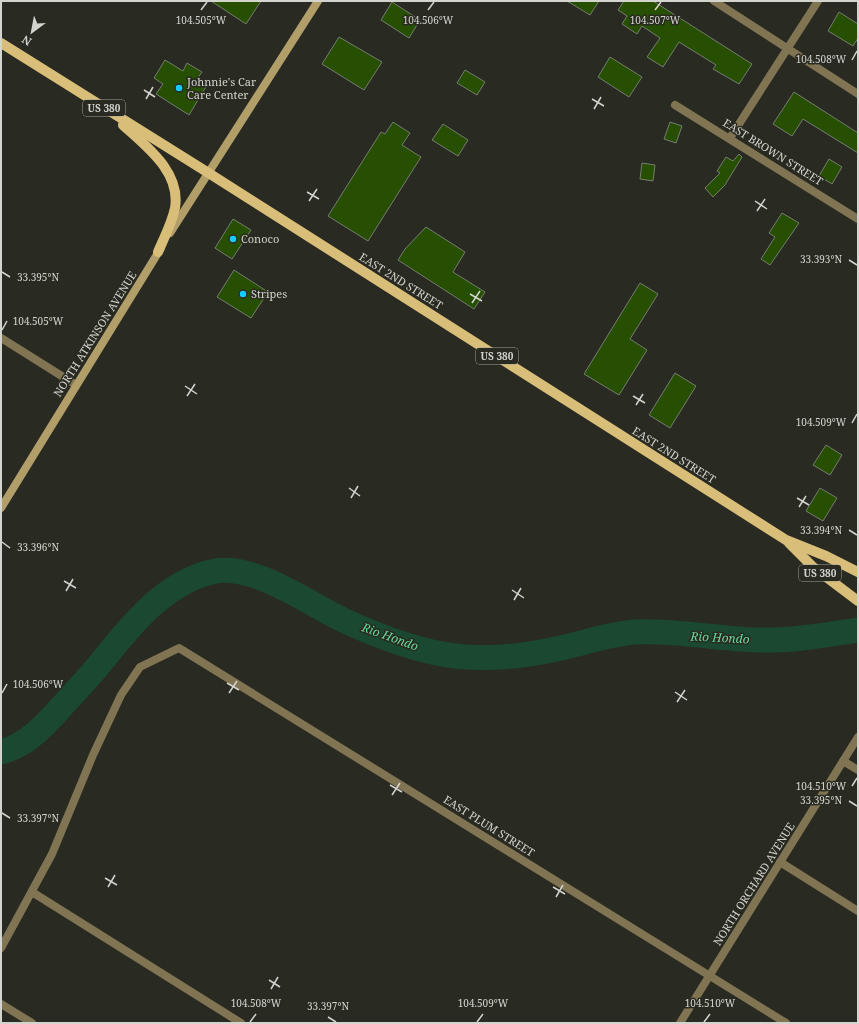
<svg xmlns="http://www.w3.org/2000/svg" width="859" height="1024" viewBox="0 0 859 1024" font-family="'Noto Serif',serif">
	<rect width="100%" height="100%" fill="#292a21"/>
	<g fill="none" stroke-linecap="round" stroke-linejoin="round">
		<!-- river -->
		<path stroke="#1a4830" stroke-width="25" d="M 1,752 C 28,745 46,724 64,704 C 76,691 88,678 99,665 C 129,628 162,584 211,572 C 250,561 308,603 343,620 C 371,633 401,645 432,652 C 472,661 516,658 556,649 C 581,644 608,634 635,632 C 676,630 717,639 758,640 C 792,641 825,635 858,630"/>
	</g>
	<!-- building -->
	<g fill="#274f01" stroke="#767c72">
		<polygon points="211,1 261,1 246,24"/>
		<polygon points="567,1 599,1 590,15"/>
		<polygon points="624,1 653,1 752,64 739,84 713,69 716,65 679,42 663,67 647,57 660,38 642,26 637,34 622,24 627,16 618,10"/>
		<polygon points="392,2 420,20 409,38 381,20"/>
		<polygon points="839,12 858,24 858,38 853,46 828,31"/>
		<polygon points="339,37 382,62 364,90 322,64"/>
		<polygon points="610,57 642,77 629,97 598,77"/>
		<polygon points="165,60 183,71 187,63 202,72 197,79 207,85 189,115 156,94 163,84 154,78"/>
		<polygon points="465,70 485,82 477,95 457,83"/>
		<polygon points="794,92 858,133 858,153 803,119 792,136 773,124"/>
		<polygon points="393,122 410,133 402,145 421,157 368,241 328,216 381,132 385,134"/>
		<polygon points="670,122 682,126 676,143 664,139"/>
		<polygon points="443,124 468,140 458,156 432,140"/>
		<polygon points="739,154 742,157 725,185 713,197 705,188 720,173 717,171 726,157 733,161"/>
		<polygon points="829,159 842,167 832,184 819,176"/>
		<polygon points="642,163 655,165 653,181 640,179"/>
		<polygon points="782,213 799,223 770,265 761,259 775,237 769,233"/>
		<polygon points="233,219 251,230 232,259 215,248"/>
		<polygon points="426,227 465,252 453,272 485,292 474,309 398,260 405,249"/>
		<polygon points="234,270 268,292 251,318 217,297"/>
		<polygon points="640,283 658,294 630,339 647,350 619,395 584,374"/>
		<polygon points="675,373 696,386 670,428 649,415"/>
		<polygon points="826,445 842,455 830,475 813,465"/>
		<polygon points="820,488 837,498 823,521 806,511"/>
	</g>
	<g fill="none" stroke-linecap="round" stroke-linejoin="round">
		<!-- service -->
		<g stroke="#807453" stroke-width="8">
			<polyline points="843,761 858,770"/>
			<polyline points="32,892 241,1023"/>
		</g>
		<!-- minor -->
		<g stroke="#807453" stroke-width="8">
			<polyline points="714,1 858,94"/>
			<polyline points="675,105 858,219"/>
			<polyline points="730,138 818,1"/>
			<polyline points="1,338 76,385"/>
			<polyline points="780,862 858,911"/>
			<polyline points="1,948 52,854 93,755 121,695 140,667 179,648 786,1023"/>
			<polyline points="680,1023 858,737"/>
		</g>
		<!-- tertiary -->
		<polyline stroke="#807453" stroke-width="8" points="1,1004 32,1023"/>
		<!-- secondary -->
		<g stroke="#b29e69" stroke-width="8">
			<polyline points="170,233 318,1"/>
			<polyline points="1,508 161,248"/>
		</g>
		<!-- primary -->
		<g stroke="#d9be79" stroke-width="10">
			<polyline points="1,43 207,172 786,540 826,556 858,572"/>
			<path d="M 123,125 C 147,147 181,172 175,208 C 172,223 164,238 158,252"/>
			<polyline points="789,543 813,567 858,601"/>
		</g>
	</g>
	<!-- ticks -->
	<path fill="none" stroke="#d4d4ce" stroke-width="1.5" d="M 201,10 L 207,2M 428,10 L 434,2M 655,10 L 661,2M 852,60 L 857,51M 144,90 L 155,97M 146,99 L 153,87M 592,99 L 604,106M 594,109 L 601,97M 307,192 L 319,199M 309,201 L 317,189M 755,201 L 767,209M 757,211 L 765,199M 849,260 L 857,265M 2,272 L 10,277M 470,294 L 482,301M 472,303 L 480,291M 2,330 L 7,321M 185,386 L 197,394M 187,396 L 195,384M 633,396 L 645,403M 636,405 L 643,394M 852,423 L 857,414M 349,488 L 360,496M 351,498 L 358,486M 797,498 L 809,505M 799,507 L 806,496M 849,530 L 857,535M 2,542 L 10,548M 64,581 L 76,588M 512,590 L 524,598M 66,591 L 73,579M 514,600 L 521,588M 227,683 L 239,690M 675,692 L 687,700M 2,693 L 7,684M 229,693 L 237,681M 677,702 L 685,690M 390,785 L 402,792M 852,786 L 857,778M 392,795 L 400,783M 849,801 L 857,806M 2,813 L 10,818M 105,878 L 117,885M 108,887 L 115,875M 553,887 L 565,894M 556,897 L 563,885M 269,980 L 280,987M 271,989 L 278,977M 328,1017 L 336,1022M 250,1022 L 256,1014M 477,1022 L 483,1014M 704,1022 L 710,1014"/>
	<!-- markers -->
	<g fill="#1bcafc" stroke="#292a21" stroke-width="1.5">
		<circle cx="179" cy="88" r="4"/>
		<circle cx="233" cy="239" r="4"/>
		<circle cx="243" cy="294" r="4"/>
	</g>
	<g text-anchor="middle" stroke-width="3" stroke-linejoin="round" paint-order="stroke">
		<!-- shield labels -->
		<g fill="#292a21" stroke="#a1a19a" stroke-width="1">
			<rect x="83" y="100" width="42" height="16" rx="3"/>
			<rect x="476" y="348" width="42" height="16" rx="3"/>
			<rect x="799" y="565" width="42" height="16" rx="3"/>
		</g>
		<g font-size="10" font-weight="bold" fill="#d4d4ce">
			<text x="104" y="112">US 380</text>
			<text x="497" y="360">US 380</text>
			<text x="820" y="577">US 380</text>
		</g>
		<!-- poi labels -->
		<g font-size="11" fill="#d4d4ce" stroke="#292a21" text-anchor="start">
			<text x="187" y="86">Johnnie's Car<tspan x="187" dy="13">Care Center</tspan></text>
			<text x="241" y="243">Conoco</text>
			<text x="251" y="298">Stripes</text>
		</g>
		<!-- street labels -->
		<g font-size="11" fill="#d4d4ce" stroke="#292a21">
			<text transform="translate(773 152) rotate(32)" y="4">EAST BROWN STREET</text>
			<text transform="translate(401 281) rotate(32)" y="4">EAST 2ND STREET</text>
			<text transform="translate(95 334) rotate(-58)" y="4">NORTH ATKINSON AVENUE</text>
			<text transform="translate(674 455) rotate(32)" y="4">EAST 2ND STREET</text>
			<text transform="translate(489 826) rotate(32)" y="4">EAST PLUM STREET</text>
			<text transform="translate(754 884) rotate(-58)" y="4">NORTH ORCHARD AVENUE</text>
		</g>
		<!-- water labels -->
		<g font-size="12" font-style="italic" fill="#67db9c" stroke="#292a21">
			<text transform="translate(390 637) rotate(20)" y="4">Rio Hondo</text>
			<text transform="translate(720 638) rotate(3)" y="4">Rio Hondo</text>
		</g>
	</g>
	<g font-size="10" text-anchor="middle" fill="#d4d4ce" stroke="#292a21" stroke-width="3" stroke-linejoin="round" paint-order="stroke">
		<text x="201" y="24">104.505°W</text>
		<text x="428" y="24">104.506°W</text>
		<text x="655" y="24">104.507°W</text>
		<text x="821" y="63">104.508°W</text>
		<text x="821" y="263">33.393°N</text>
		<text x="38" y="281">33.395°N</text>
		<text x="38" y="325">104.505°W</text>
		<text x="821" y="426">104.509°W</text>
		<text x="821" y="534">33.394°N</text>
		<text x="38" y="551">33.396°N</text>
		<text x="38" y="688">104.506°W</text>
		<text x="821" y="790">104.510°W</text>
		<text x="821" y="804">33.395°N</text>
		<text x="38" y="822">33.397°N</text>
		<text x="256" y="1007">104.508°W</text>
		<text x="483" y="1007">104.509°W</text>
		<text x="710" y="1007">104.510°W</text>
		<text x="328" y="1010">33.397°N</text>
	</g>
	<!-- border -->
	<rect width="859" height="1024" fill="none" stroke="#d4d4ce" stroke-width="4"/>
	<!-- north arrow -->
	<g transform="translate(32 32) rotate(212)" stroke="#292a21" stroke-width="3" paint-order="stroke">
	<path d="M0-3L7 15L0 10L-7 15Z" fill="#d4d4ce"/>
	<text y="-6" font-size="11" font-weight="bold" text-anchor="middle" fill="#d4d4ce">N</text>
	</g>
</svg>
